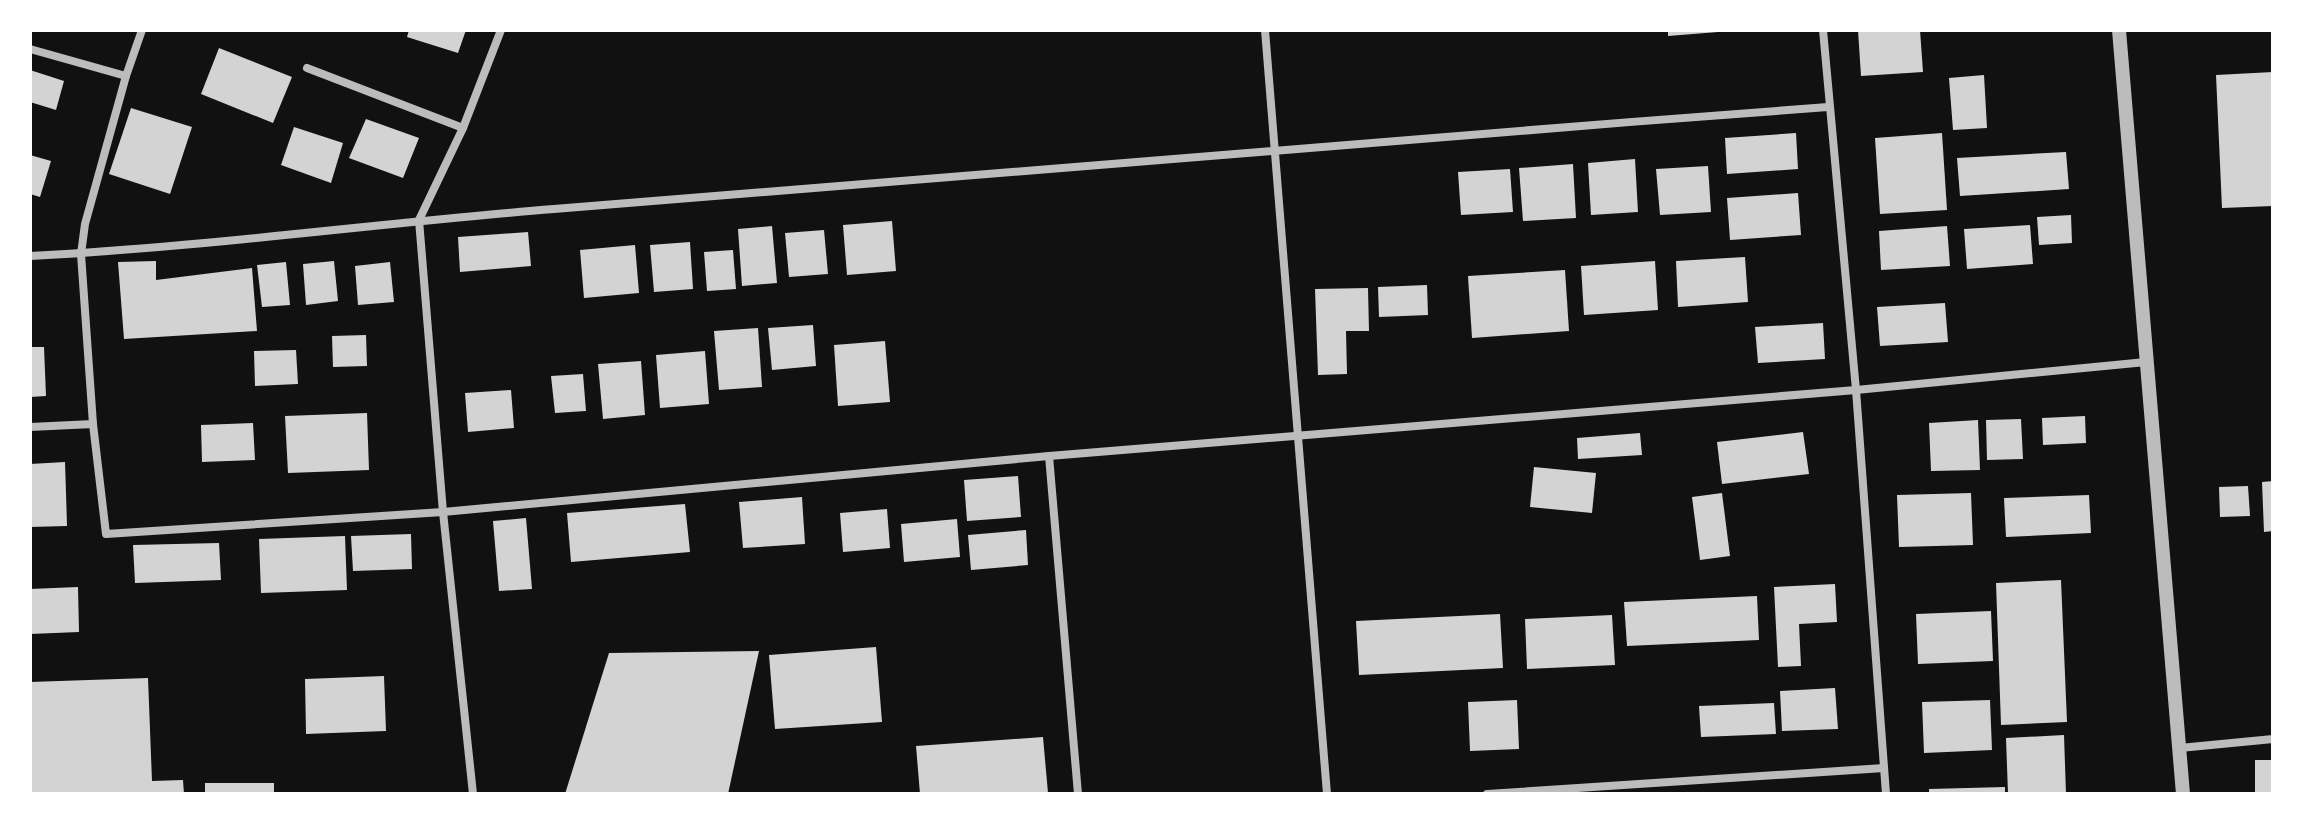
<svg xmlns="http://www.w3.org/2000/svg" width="2303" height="824" viewBox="0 0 2303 824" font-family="'Alegreya Sans',sans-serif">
	<rect width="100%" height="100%" fill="#111"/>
	<!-- building -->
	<g fill="#d3d3d3">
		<polygon points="409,30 466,30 458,53 407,37"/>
		<polygon points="1668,30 1718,30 1718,32 1668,36"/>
		<polygon points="1858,30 1920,30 1923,72 1861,76"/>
		<polygon points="219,48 292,77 273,123 201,94"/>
		<polygon points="30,70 64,81 56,110 30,102"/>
		<polygon points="2273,72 2273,206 2222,208 2216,75"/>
		<polygon points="1984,75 1987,128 1953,130 1949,78"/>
		<polygon points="131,108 192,127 170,194 109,174"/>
		<polygon points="366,119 419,138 403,178 349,158"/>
		<polygon points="294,127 343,143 331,183 281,165"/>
		<polygon points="1796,133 1798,169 1727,174 1725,138"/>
		<polygon points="1942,133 1947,210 1880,214 1875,138"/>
		<polygon points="2066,152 2069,189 1960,196 1957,158"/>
		<polygon points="30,155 51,161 40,197 30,194"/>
		<polygon points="1635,159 1638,212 1591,215 1588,163"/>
		<polygon points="1573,164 1576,218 1523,221 1519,168"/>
		<polygon points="1708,166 1711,212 1660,215 1656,169"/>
		<polygon points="1510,169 1513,212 1461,215 1458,172"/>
		<polygon points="1798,193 1801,235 1730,240 1727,198"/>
		<polygon points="2071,215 2072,243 2039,245 2037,217"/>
		<polygon points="892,221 896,271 847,275 843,225"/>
		<polygon points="2030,225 2033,264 1967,269 1964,229"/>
		<polygon points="772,226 777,283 742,286 738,229"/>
		<polygon points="1947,226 1950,266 1881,270 1879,231"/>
		<polygon points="824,230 828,274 789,277 785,233"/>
		<polygon points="528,232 531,266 460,272 458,237"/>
		<polygon points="690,242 693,289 654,292 650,245"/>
		<polygon points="635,245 639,293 584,298 580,250"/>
		<polygon points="733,250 736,289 707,291 704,252"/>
		<polygon points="1745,257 1748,302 1678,307 1676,261"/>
		<polygon points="156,261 156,280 252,268 257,331 124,339 118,262"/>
		<polygon points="334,261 338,301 306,305 303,264"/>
		<polygon points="1655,261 1658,310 1584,315 1581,266"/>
		<polygon points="286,262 290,305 262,307 257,265"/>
		<polygon points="390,262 394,302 358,305 355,266"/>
		<polygon points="1565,270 1569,331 1472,338 1468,276"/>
		<polygon points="1427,285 1428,315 1379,317 1378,287"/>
		<polygon points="1368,288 1369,331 1346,331 1347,374 1318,375 1315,289"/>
		<polygon points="1945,303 1948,342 1880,346 1877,307"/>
		<polygon points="1823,323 1825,359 1758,363 1755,327"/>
		<polygon points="813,325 816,366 772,370 768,328"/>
		<polygon points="758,328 762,387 719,390 714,331"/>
		<polygon points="366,335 367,366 333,367 332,336"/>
		<polygon points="885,341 890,402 838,406 834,345"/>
		<polygon points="30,347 44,347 46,396 30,397"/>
		<polygon points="296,350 298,384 255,386 254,351"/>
		<polygon points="705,351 709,404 660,408 656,355"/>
		<polygon points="641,361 645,415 603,419 598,364"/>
		<polygon points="583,374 586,411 555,413 551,376"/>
		<polygon points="511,390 514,428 468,432 465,393"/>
		<polygon points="367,413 369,470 288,473 285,416"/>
		<polygon points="2085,416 2086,443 2043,445 2042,418"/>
		<polygon points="2021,419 2023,459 1987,460 1986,420"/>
		<polygon points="1978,420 1980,470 1931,471 1929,423"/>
		<polygon points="253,423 255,460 202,462 201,425"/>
		<polygon points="1803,432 1809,474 1722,484 1717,442"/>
		<polygon points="1640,433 1642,455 1578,459 1577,438"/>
		<polygon points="65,462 67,526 30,527 30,464"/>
		<polygon points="1534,467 1596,473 1592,513 1530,507"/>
		<polygon points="1018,476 1021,517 967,521 964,480"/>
		<polygon points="2273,481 2273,531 2264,532 2262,482"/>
		<polygon points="2248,486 2250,516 2220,517 2219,487"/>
		<polygon points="1722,493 1730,556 1700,560 1692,497"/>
		<polygon points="1971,493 1973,545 1899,547 1897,495"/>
		<polygon points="2089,495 2091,533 2006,537 2004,498"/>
		<polygon points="802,497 805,544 743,548 739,502"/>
		<polygon points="685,504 690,552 571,562 567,513"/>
		<polygon points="887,509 890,548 843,552 840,513"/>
		<polygon points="526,518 532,589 499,591 493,521"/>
		<polygon points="957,519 960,557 904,562 901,524"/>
		<polygon points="1026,530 1028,565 971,570 968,535"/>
		<polygon points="411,534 412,569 353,571 351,536"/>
		<polygon points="345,536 347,590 261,593 259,539"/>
		<polygon points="219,543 221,580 135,583 133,545"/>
		<polygon points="2061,580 2067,722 2001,725 1996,583"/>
		<polygon points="1835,584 1837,622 1799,624 1801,666 1778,667 1774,587"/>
		<polygon points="78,587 79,632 30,634 30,589"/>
		<polygon points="1757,596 1759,640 1627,646 1624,602"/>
		<polygon points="1991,611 1993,661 1918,664 1916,614"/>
		<polygon points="1500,614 1503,668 1359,675 1356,621"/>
		<polygon points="1612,615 1615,665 1527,669 1525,619"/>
		<polygon points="876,647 882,722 775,729 769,655"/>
		<polygon points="759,651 728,794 565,794 609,653"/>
		<polygon points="384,676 386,731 306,734 305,679"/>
		<polygon points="148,678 152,781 183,780 184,794 30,794 30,682"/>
		<polygon points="1835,688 1838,729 1782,731 1780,691"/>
		<polygon points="1517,700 1519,749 1470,751 1468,702"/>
		<polygon points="1990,700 1992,750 1924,753 1922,702"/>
		<polygon points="1774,703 1776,734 1701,737 1699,706"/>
		<polygon points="2064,735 2066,794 2008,794 2006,738"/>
		<polygon points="1043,737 1048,793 920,794 916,746"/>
		<rect x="2255" y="760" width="18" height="34"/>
		<rect x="205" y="783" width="69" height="11"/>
		<polygon points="2005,787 2005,794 1929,794 1929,789"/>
	</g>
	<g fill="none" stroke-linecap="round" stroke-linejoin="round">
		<!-- minor -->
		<g stroke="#bcbcbc" stroke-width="8">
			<polyline points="142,30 126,76 85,224 81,254 93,424 106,534 443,512 1049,456 1856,390 2146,362"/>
			<polyline points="1265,30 1327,794"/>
			<polyline points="1823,30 1856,390 1886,794"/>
			<polyline points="30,49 126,76"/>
			<polyline points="307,68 463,128"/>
			<path d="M 30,256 C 205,247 379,223 554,209 C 978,173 1403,139 1828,107"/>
			<polyline points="30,427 93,424"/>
			<polyline points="1049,456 1078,794"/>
			<polyline points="2180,748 2273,739"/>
			<polyline points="473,794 443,512 419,220 463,128 501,30"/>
			<polyline points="1487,794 1884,768"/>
		</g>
		<!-- tertiary -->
		<polyline stroke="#bcbcbc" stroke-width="14" points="2119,30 2183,794"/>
	</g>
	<!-- border -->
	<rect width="2303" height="824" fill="none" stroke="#ffffff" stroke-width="64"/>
</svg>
